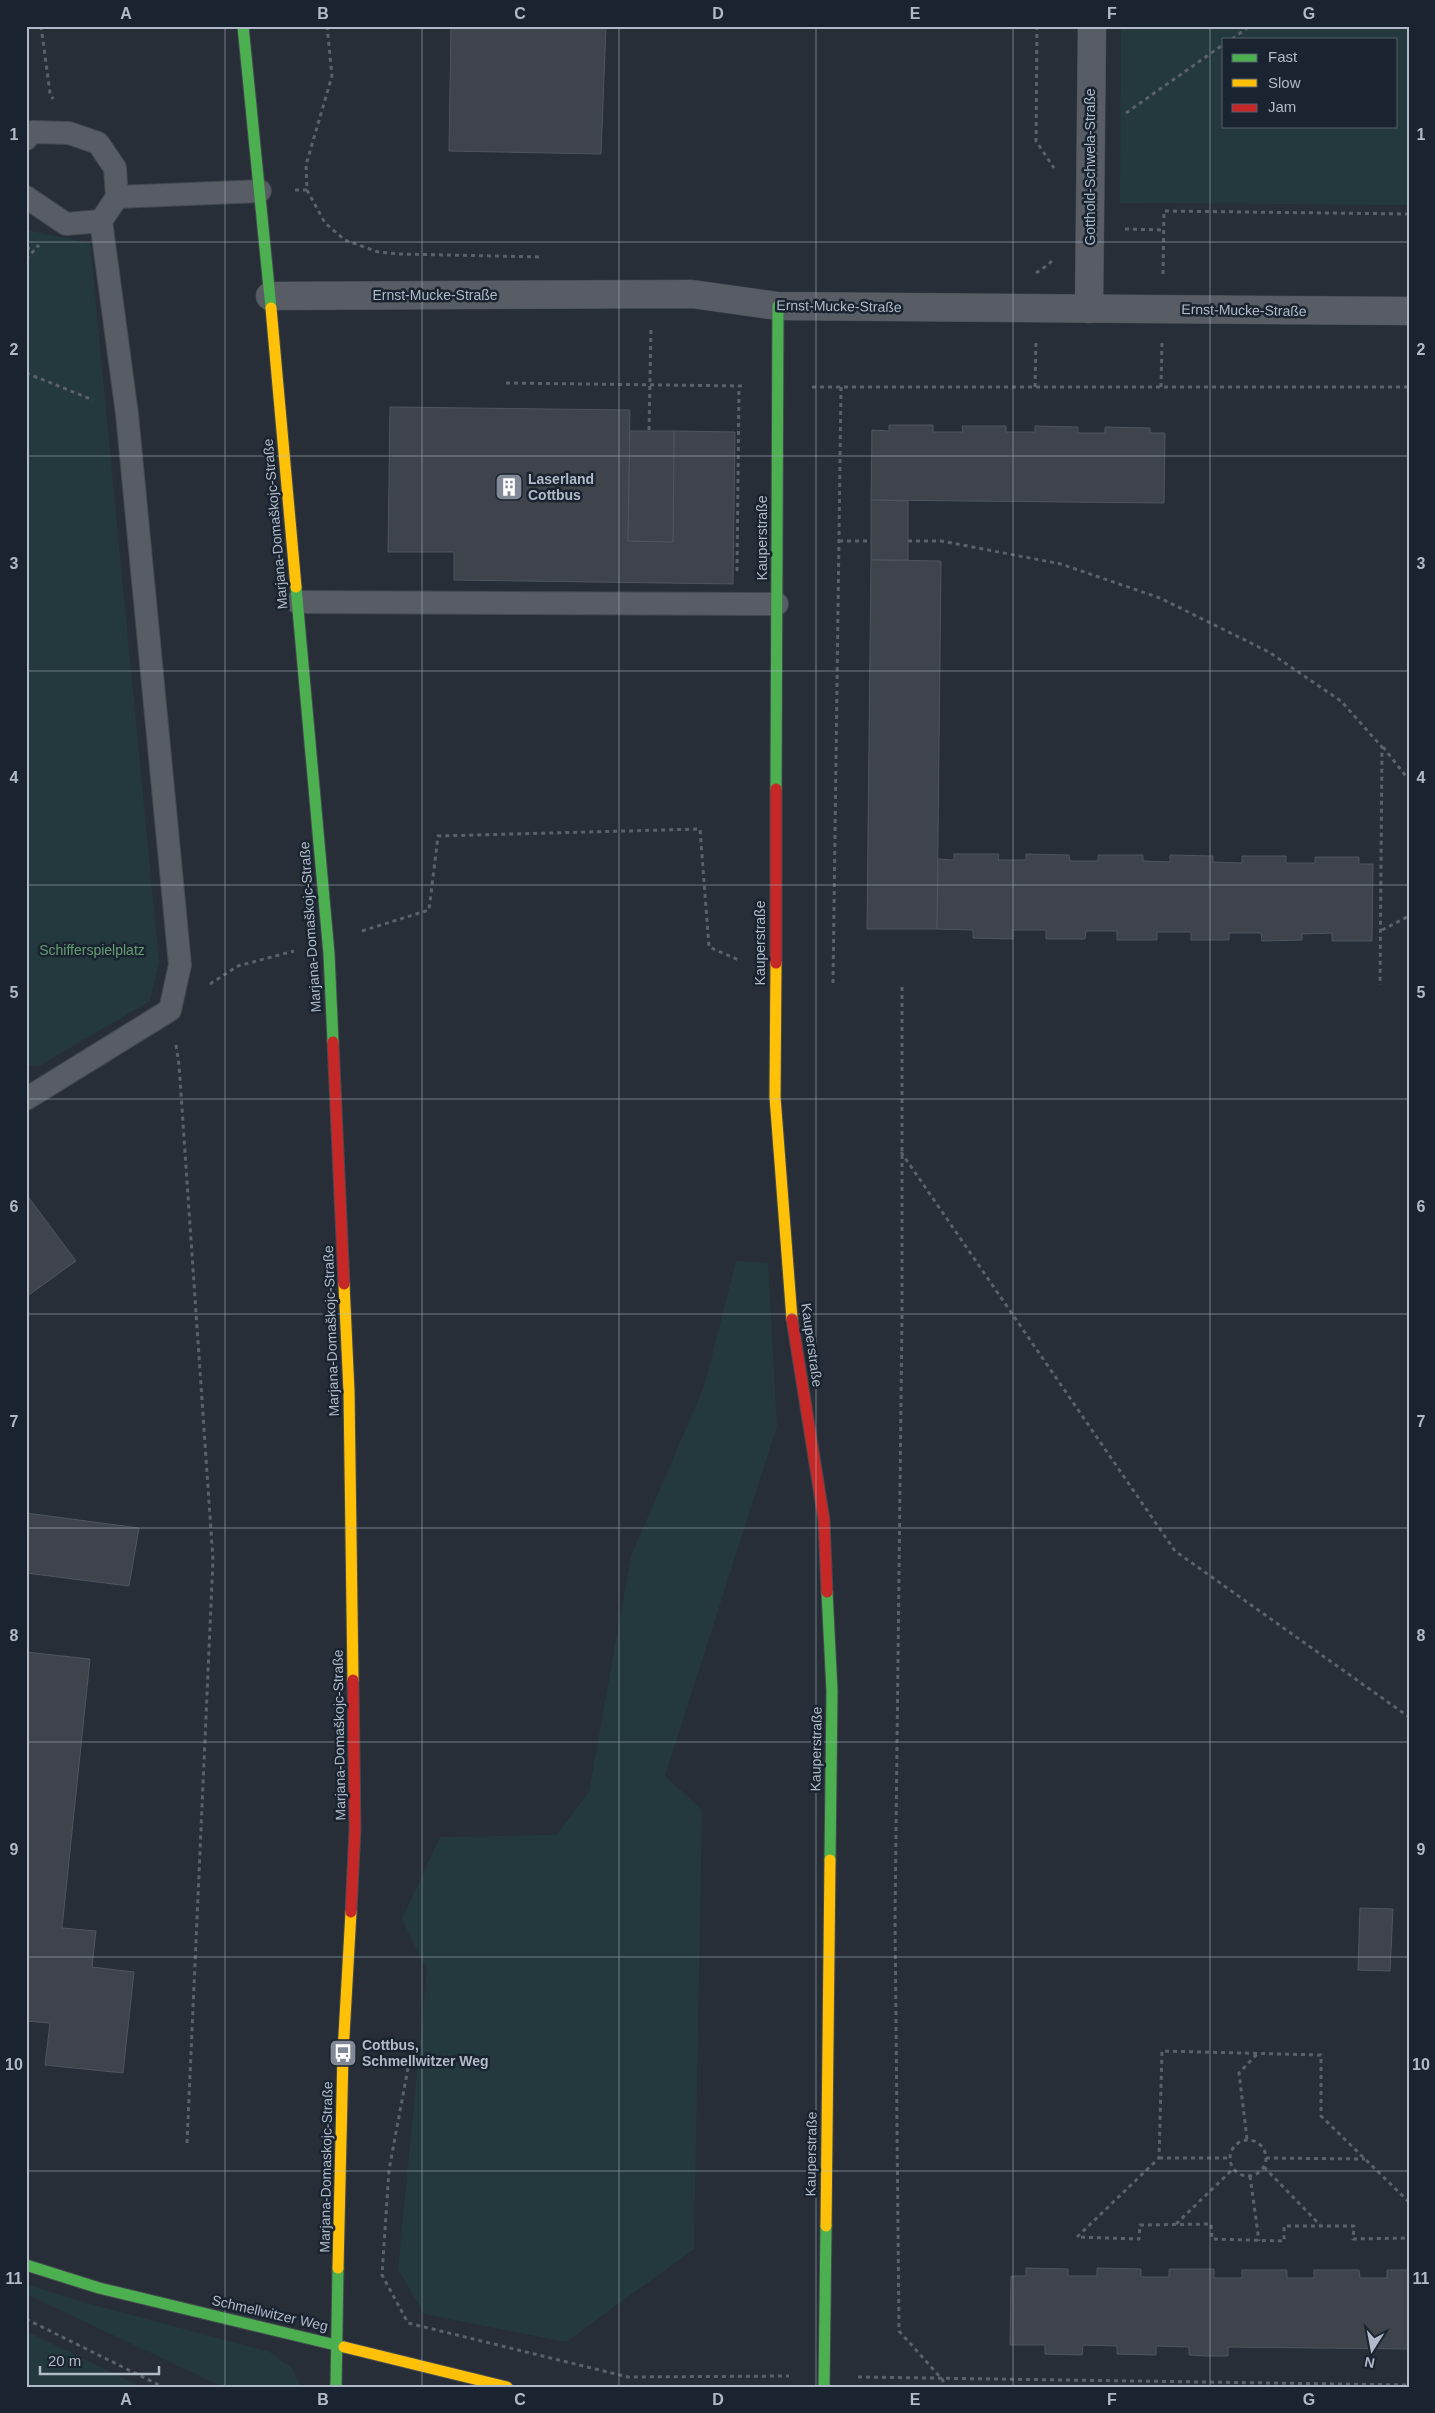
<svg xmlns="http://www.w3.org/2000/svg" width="1435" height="2413" viewBox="0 0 1435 2413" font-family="Arial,sans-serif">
	<rect width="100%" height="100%" fill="#272e37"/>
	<!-- green -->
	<g fill="#24393d" fill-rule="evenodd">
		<path d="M 1121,26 L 1409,26 L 1409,205 L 1120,203 ZM 1224,39 L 1396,39 L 1396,126 L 1224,126 Z"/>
		<polygon points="26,230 90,243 159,962 150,1001 39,1066 26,1065"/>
		<polygon points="736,1261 768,1263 777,1426 665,1776 702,1810 694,2249 566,2342 424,2314 398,2269 427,1971 402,1919 440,1837 556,1835 589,1792 631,1556 704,1387"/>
		<polygon points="26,2284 79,2301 270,2352 292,2368 301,2387 223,2387 26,2294"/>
		<polygon points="26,2331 142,2387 26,2387"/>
	</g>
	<!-- building -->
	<g fill="#3f444c" stroke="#4f555e">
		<polygon points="451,26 606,26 601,154 449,151"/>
		<polygon points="390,407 630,410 628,541 673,542 674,431 735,432 733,584 454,580 454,552 388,552"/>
		<polygon points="889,425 933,425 933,432 963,432 962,426 1006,426 1006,432 1035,432 1035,426 1078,427 1078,433 1105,433 1105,427 1150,428 1150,433 1165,433 1164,503 871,500 872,430 889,431"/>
		<polygon points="630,431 674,431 673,542 628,541"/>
		<polygon points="871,500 908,501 908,560 871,560"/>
		<polygon points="871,560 941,561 937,929 867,929"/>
		<polygon points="954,854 999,854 998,860 1026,860 1026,854 1069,855 1070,861 1098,861 1098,855 1143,855 1143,861 1170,862 1170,855 1213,856 1213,862 1242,863 1242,856 1286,856 1286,863 1315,863 1315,857 1359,857 1359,864 1373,864 1372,941 1332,941 1332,933 1302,934 1302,940 1262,941 1261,933 1229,933 1229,940 1191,940 1191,932 1157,932 1157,940 1117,940 1117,931 1086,931 1085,939 1046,939 1046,930 1013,930 1013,939 973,938 973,930 937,929 938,859 954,860"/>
		<polygon points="26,1194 76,1261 26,1297"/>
		<polygon points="26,1513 139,1528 129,1586 26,1573"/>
		<polygon points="26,1652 90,1659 62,1928 96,1931 92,1967 134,1972 123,2073 45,2065 50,2023 26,2021"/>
		<polygon points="1360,1908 1393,1909 1390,1971 1358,1970"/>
		<polygon points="1026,2268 1068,2269 1068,2276 1097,2276 1097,2268 1141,2269 1141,2277 1169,2277 1169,2269 1214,2269 1214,2278 1242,2278 1242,2270 1287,2270 1287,2278 1314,2278 1314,2270 1359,2270 1360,2278 1387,2278 1387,2270 1409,2270 1409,2349 1228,2347 1228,2356 1207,2356 1189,2355 1189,2347 1156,2346 1156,2355 1117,2354 1117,2346 1083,2345 1082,2355 1045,2354 1045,2345 1010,2345 1011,2276 1026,2276"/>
	</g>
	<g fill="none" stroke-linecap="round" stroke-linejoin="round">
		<defs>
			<g id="lane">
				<polyline points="26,139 32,132 69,133 98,143 115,168 117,197 101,221 127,414 180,965 170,1010 26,1099"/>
				<polyline points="26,197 66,224 101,221"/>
				<polyline points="117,197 260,191"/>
				<polyline points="297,602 777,604"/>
			</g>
			<g id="street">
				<polyline points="270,296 692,294 778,306 1409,311"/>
				<polyline points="1089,309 1092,26"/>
			</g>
			<g id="fast">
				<polyline points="243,26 271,308"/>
				<polyline points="296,587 329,954 333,1042"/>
				<polyline points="776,789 778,306"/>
				<polyline points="827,1592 832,1691 830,1860"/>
				<polyline points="26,2265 99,2288 344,2347"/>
				<polyline points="336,2387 338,2268"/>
				<polyline points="824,2387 826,2226"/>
			</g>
			<g id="slow">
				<polyline points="271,308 296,587"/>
				<polyline points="776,963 775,1097 792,1319"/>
				<polyline points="344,1284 349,1392 353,1680"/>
				<polyline points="826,2226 830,1860"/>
				<polyline points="338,2268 343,2053 351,1912"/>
				<polyline points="344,2347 507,2387"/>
			</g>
			<g id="jam">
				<polyline points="776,963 776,789"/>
				<polyline points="333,1042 344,1284"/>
				<polyline points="792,1319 824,1520 827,1592"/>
				<polyline points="351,1912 355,1829 353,1680"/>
			</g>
		</defs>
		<!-- lane casing -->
		<use href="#lane" stroke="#434950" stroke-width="24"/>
		<!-- street casing -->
		<use href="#street" stroke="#434950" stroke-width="29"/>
		<!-- fast casing -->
		<use href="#fast" stroke="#434950" stroke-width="13"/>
		<!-- slow casing -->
		<use href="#slow" stroke="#434950" stroke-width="13"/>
		<!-- jam casing -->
		<use href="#jam" stroke="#434950" stroke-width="13"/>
		<!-- path -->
		<g stroke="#5a6168" stroke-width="3" stroke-dasharray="4 4" stroke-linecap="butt">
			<polyline points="41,26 50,93 53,99"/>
			<polyline points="327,26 332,76 306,165 307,190 325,223 345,240 378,252 400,254 543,257"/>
			<polyline points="1037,26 1036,141 1054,168"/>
			<polyline points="1232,39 1250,26"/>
			<polyline points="1126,113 1224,44"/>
			<polyline points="295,190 307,190"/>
			<polyline points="1125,229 1164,230"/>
			<polyline points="26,248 34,249"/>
			<polyline points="26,259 39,245"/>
			<polyline points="1036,273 1049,264 1054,258"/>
			<polyline points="1163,274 1164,211 1409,214"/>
			<polyline points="26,373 93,400"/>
			<polyline points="506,383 743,386"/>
			<polyline points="812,387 1409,387"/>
			<polyline points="1035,387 1036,342"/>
			<polyline points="1161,387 1162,343"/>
			<polyline points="649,430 651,328"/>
			<polyline points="839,541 871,541"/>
			<polyline points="908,541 941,541 1061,564 1160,598 1269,652 1341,701 1382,747 1380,985"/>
			<polyline points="737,571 739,386"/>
			<polyline points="1383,747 1409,780"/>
			<polyline points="1382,930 1409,916"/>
			<polyline points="362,931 429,910 438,836 700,829 709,947 741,961"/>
			<polyline points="833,983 841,387"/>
			<polyline points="210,984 238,966 294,951"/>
			<polyline points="902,987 902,1316 895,1919 899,2331 942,2379 946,2387"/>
			<polyline points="176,1045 179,1065 213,1560 187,2143"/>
			<polyline points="901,1152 1175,1551 1409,1717"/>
			<polyline points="408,2068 389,2170 382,2275 408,2323 628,2377 789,2376"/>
			<polyline points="1247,2139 1239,2073 1258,2053"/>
			<circle cx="1248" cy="2158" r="18"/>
			<polyline points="1159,2158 1229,2158"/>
			<polyline points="1266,2158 1365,2159"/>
			<polyline points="1264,2167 1320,2225"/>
			<polyline points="1250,2176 1259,2241"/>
			<polyline points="1409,2202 1321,2116 1321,2055 1162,2051 1159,2158 1077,2237 1139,2239 1140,2225 1211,2224 1212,2239 1284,2241 1284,2226 1354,2226 1353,2239 1409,2238"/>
			<polyline points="1176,2224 1233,2169"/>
			<polyline points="26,2319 163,2387"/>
			<polyline points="858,2377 1409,2385"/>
		</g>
		<!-- lane -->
		<use href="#lane" stroke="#585c64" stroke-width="22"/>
		<!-- street -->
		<use href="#street" stroke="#585c64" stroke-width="28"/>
		<!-- fast -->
		<use href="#fast" stroke="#4caf50" stroke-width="11"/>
		<!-- slow -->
		<use href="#slow" stroke="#ffc107" stroke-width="11"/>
		<!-- jam -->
		<use href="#jam" stroke="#c62828" stroke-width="11"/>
	</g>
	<!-- grid -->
	<path fill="none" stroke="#b0bac8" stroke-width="1" stroke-opacity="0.55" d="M 225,26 L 225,2387M 422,26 L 422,2387M 619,26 L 619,2387M 816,26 L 816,2387M 1013,26 L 1013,2387M 1210,26 L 1210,2387M 26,242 L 1409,242M 26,456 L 1409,456M 26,671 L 1409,671M 26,885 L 1409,885M 26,1099 L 1409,1099M 26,1314 L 1409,1314M 26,1528 L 1409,1528M 26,1742 L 1409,1742M 26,1957 L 1409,1957M 26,2171 L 1409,2171"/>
	<!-- icons -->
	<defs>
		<symbol id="building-square" viewBox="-11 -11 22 22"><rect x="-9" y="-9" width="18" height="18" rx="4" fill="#808995" stroke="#1a2431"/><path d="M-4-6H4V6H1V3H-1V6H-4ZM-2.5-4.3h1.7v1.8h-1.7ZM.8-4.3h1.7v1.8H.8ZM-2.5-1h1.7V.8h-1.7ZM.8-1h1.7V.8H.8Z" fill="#fff"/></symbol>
		<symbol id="bus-square" viewBox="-11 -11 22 22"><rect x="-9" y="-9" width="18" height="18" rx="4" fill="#808995" stroke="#1a2431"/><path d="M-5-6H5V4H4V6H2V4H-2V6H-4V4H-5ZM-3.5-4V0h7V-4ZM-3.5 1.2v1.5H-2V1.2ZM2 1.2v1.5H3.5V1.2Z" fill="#fff"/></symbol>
	</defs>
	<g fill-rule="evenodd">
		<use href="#building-square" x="493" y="471" width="32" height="32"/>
		<use href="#bus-square" x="327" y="2037" width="32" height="32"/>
	</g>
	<g text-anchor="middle" stroke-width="5" stroke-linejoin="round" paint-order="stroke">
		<!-- street labels -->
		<g font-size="14" fill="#b0bac8" stroke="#1a2431">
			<text transform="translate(1090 167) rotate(-90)" y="5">Gotthold-Schwela-Straße</text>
			<text x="435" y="300">Ernst-Mucke-Straße</text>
			<text transform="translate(839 306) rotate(1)" y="5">Ernst-Mucke-Straße</text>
			<text transform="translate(1244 310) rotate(1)" y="5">Ernst-Mucke-Straße</text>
			<text transform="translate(275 524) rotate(-95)" y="5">Marjana-Domaškojc-Straße</text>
			<text transform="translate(762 538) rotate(-90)" y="5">Kauperstraße</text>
			<text transform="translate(310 927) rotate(-94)" y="5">Marjana-Domaškojc-Straße</text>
			<text transform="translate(760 943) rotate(-90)" y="5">Kauperstraße</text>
			<text transform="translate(331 1331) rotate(-92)" y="5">Marjana-Domaškojc-Straße</text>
			<text transform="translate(812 1345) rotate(82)" y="5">Kauperstraße</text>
			<text transform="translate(339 1735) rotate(-91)" y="5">Marjana-Domaškojc-Straße</text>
			<text transform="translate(816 1749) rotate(-89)" y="5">Kauperstraße</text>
			<text transform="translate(811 2154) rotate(-89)" y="5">Kauperstraße</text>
			<text transform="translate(326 2167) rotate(-89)" y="5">Marjana-Domaskojc-Straße</text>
			<text transform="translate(270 2313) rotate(13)" y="5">Schmellwitzer Weg</text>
		</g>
		<!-- poi labels -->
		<g font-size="14" font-weight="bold" fill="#b0bac8" stroke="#1a2431" text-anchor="start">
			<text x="528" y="484">Laserland<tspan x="528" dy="16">Cottbus</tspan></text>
			<text x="362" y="2050">Cottbus,<tspan x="362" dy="16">Schmellwitzer Weg</tspan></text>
		</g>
		<!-- park labels -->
		<g font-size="14" fill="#669b72" stroke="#1a2431">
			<text x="92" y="955">Schifferspielplatz</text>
		</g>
	</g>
	<!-- border -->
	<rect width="1435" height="2413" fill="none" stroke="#1a2431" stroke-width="55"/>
	<!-- legend -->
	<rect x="1222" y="38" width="175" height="90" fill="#1a2431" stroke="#56606d"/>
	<rect x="1232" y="54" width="25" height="8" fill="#4caf50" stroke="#56606d"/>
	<text x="1268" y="62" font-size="15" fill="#b0bac8">Fast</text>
	<rect x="1232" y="79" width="25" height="8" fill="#ffc107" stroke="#56606d"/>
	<text x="1268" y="88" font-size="15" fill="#b0bac8">Slow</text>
	<rect x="1232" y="104" width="25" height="8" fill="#c62828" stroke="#56606d"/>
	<text x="1268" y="112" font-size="15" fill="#b0bac8">Jam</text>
	<!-- north arrow -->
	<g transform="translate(1372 2350) rotate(191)" stroke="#1a2431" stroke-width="4" paint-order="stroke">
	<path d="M0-4L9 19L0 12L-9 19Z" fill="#b0bac8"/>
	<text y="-8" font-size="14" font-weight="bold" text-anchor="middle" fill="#b0bac8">N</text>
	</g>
	<!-- scale -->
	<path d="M40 2366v8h119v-8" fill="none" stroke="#b0bac8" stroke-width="2.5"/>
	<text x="48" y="2366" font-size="15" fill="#b0bac8" stroke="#1a2431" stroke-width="4" paint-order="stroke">20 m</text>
	<rect x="28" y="28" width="1380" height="2358" fill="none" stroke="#b0bac8" stroke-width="2"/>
	<g font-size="16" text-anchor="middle" font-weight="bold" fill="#b0bac8">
		<text x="126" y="19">A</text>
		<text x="323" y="19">B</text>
		<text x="520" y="19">C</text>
		<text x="718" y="19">D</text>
		<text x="915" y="19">E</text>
		<text x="1112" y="19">F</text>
		<text x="1309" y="19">G</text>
		<text x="14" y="140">1</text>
		<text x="1421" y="140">1</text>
		<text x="14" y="355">2</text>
		<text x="1421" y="355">2</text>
		<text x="14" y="569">3</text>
		<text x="1421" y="569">3</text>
		<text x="14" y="783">4</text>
		<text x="1421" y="783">4</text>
		<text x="14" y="998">5</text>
		<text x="1421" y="998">5</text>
		<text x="14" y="1212">6</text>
		<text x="1421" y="1212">6</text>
		<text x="14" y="1427">7</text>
		<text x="1421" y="1427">7</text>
		<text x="14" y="1641">8</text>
		<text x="1421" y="1641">8</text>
		<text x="14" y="1855">9</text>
		<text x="1421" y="1855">9</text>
		<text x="14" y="2070">10</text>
		<text x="1421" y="2070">10</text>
		<text x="14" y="2284">11</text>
		<text x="1421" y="2284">11</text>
		<text x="126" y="2405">A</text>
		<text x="323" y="2405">B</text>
		<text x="520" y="2405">C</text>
		<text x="718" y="2405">D</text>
		<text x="915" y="2405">E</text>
		<text x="1112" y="2405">F</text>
		<text x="1309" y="2405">G</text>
	</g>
</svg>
